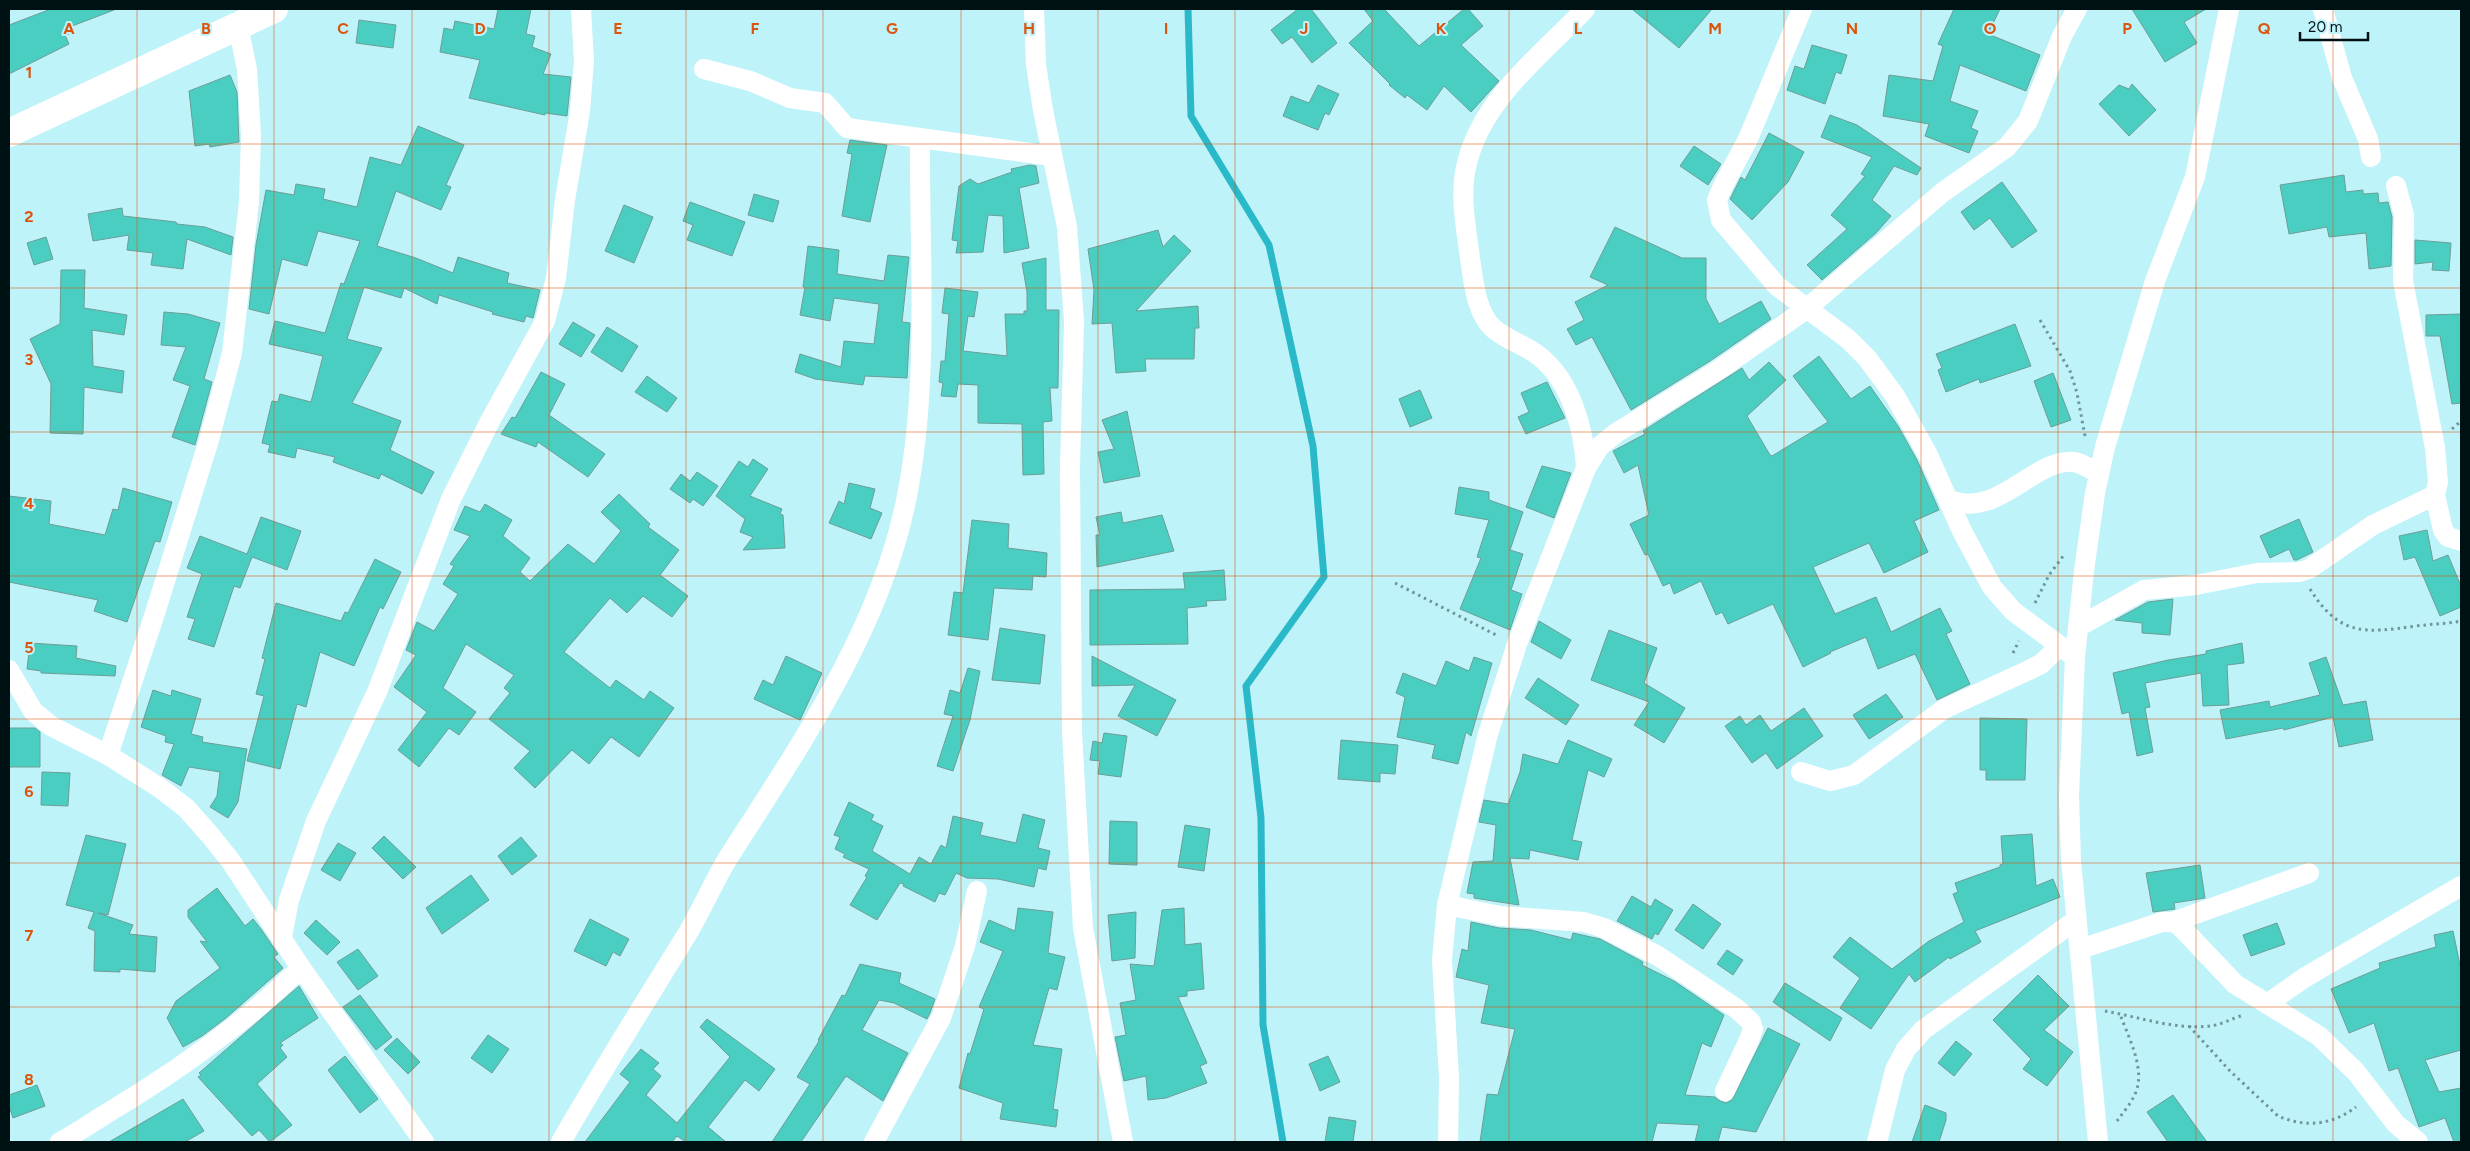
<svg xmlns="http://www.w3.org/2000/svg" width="2470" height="1151" viewBox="0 0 2470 1151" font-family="Figtree,sans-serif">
	<rect width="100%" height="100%" fill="#bff3fa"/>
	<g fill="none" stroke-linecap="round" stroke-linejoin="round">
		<!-- stream -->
		<polyline stroke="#2ab9c8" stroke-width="7" points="1188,9 1191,116 1269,245 1313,446 1324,577 1246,686 1261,818 1263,1025 1283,1142"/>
	</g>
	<!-- building -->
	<g fill="#4acec1" stroke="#6c9e97">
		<polygon points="51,9 114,10 67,28 69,34 65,35 69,44 9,74 9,25"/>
		<polygon points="498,9 531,9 526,34 535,36 532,47 551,54 543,74 571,77 567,116 545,113 545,115 469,98 480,60 440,52 444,28 453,30 455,21 494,29"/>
		<polygon points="1298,9 1311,9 1337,43 1312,63 1292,37 1282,44 1271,30"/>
		<polygon points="1364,9 1384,9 1419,46 1464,9 1468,9 1483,26 1461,45 1499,81 1471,112 1444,86 1427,110 1407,95 1405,98 1389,85 1390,84 1349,43 1373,21"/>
		<polygon points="1632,9 1712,9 1679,48"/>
		<polygon points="1954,9 2000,9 1988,34 2040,55 2026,91 1960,65 1950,101 1978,111 1971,128 1978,131 1969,153 1925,136 1929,124 1883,116 1889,75 1933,81 1943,46 1938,44"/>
		<polygon points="2132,9 2206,9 2184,22 2197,43 2165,62"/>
		<polygon points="359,20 396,25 393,48 356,43"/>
		<polygon points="1812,45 1847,55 1841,74 1836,72 1825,104 1787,90 1795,66 1804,69"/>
		<polygon points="230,75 237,92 239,142 210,147 209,144 195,146 189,91"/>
		<polygon points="2132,84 2156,110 2129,136 2099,104 2119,85 2129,89"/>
		<polygon points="1318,85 1339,94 1329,115 1325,113 1318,130 1283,116 1291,96 1309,103"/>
		<polygon points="1830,115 1857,125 1921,168 1917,175 1894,166 1872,200 1891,216 1876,233 1822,280 1807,265 1847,229 1831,215 1865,176 1861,174 1872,157 1821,137"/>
		<polygon points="418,126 464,145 446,185 451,187 441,210 396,191 377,246 416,258 453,273 458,257 509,273 507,283 540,290 533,318 526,316 524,322 492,314 493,312 439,295 437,304 404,288 401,298 364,287 347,339 382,348 352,403 401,421 390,450 434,472 422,494 381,474 379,479 333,462 335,457 297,448 295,458 268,452 270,445 262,443 272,401 278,402 280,394 311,402 323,356 269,344 275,321 325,333 341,283 344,284 360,241 318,231 307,266 282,259 269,314 249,309 256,245 266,190 294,195 296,184 325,189 323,199 357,207 370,157 401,165"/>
		<polygon points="1769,133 1804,152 1788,182 1752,220 1730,199 1741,177 1745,180"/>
		<polygon points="850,140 887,145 870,222 842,216 852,154 847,153"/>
		<polygon points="1694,146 1721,164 1708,185 1680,166"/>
		<polygon points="1030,165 1036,166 1039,183 1019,188 1029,248 1004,253 1003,216 988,215 983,252 956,253 958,241 952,240 959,186 970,179 978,184 1012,172 1011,169"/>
		<polygon points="2344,175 2346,192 2363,190 2363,194 2378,193 2379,203 2388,202 2392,217 2391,266 2369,269 2366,233 2329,237 2327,227 2289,234 2280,185"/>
		<polygon points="2002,182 2037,231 2012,248 1990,218 1974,230 1961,212"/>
		<polygon points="754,194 779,201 773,222 748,215"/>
		<polygon points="690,202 745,222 732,256 687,240 693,225 683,221"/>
		<polygon points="624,205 653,217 634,263 605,251"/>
		<polygon points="122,208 123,216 176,222 177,224 205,227 233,237 231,255 187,239 183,269 151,265 153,253 127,250 129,235 93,241 88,214"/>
		<polygon points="1615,227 1682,258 1706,258 1706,299 1719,324 1761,301 1771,319 1710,361 1631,410 1592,337 1576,345 1567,329 1584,320 1575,302 1608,285 1590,277"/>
		<polygon points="1158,230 1163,247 1174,235 1191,251 1136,311 1198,306 1199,328 1195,328 1194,359 1145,359 1146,371 1116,373 1112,323 1092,324 1094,290 1088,249"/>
		<polygon points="46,237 53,259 34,265 27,243"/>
		<polygon points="2415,240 2451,243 2449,271 2432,270 2433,262 2415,264"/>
		<polygon points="808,246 839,250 837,274 884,281 888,255 909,257 902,322 910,323 907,378 865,376 863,385 815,379 795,372 800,354 841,367 844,341 874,344 879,304 834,298 830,321 800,315 805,287 803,287"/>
		<polygon points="1046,258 1046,310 1059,310 1058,388 1050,388 1052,421 1043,422 1044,474 1023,475 1022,424 978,423 978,385 958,384 956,397 941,396 943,383 939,382 941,361 945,361 949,314 942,313 945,288 978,292 974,317 968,316 963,351 1007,356 1005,314 1024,314 1024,311 1027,311 1027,292 1022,263"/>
		<polygon points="61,270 85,270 84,308 127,315 124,335 92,330 93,366 124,371 122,393 84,387 83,434 50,433 51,384 30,339 60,324"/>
		<polygon points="164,312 188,314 220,323 204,379 212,382 195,445 172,437 190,386 173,380 186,347 161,345"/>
		<polygon points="2461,314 2461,403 2452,404 2440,336 2426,336 2426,315"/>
		<polygon points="573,322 595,335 581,357 559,344"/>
		<polygon points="2015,324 2031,366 1980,383 1979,379 1946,392 1938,370 1942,368 1936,354"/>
		<polygon points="607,327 638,346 622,372 591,352"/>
		<polygon points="1819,356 1851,399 1870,386 1898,426 1917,460 1939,510 1914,521 1928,552 1884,573 1869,543 1813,567 1835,614 1876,597 1891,632 1940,608 1952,631 1946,634 1970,684 1937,700 1915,654 1878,669 1866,637 1830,652 1831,653 1803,667 1773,604 1728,624 1722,612 1716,615 1701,581 1674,594 1670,583 1663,586 1648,554 1645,555 1630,524 1649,515 1638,465 1624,473 1613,451 1645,434 1643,431 1742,368 1749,380 1769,362 1786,380 1747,416 1770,455 1772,456 1828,422 1793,376"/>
		<polygon points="541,372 565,384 549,415 605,454 588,477 538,442 536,447 501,434 512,417 515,418"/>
		<polygon points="2053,373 2071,420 2051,427 2034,381"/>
		<polygon points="647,376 677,398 667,412 635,392"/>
		<polygon points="1547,382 1565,418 1526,434 1518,417 1529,412 1521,393"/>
		<polygon points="1420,390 1432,418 1410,427 1399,399"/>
		<polygon points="1127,411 1140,476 1104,483 1098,452 1114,449 1102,420"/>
		<polygon points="753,459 768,469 750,496 782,509 780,514 783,515 785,548 743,550 753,537 740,532 745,519 716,496 739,461 748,467"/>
		<polygon points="1542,466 1571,473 1554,518 1526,507"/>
		<polygon points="697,472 718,486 703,506 693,499 690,503 670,489 681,474 690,481"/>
		<polygon points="849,483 875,489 870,508 882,513 871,539 829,523 839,501 844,504"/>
		<polygon points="1459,487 1489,492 1489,500 1523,512 1510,550 1523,554 1511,590 1522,594 1510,630 1460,609 1481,558 1477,557 1489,520 1455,514"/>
		<polygon points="123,488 172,502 160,542 155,541 127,622 94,611 98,600 9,582 9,496 51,501 49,524 105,535 113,509 118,510"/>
		<polygon points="619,494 650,524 648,527 679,550 660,575 688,596 672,617 643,596 627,613 610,598 564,652 610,688 616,680 644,700 650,691 674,708 639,757 611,737 589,764 572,750 535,788 514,768 530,751 489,719 510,693 504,688 514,675 466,644 443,688 476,712 459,735 449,728 419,767 398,750 427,712 394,687 416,655 406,650 417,622 434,631 458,594 443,584 454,566 450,564 470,536 454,530 465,506 480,512 485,504 512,520 503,536 530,558 520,572 530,581 568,544 594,564 621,531 601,512"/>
		<polygon points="1121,512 1123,523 1162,515 1174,551 1097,567 1096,535 1100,535 1096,517"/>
		<polygon points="261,517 301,531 287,570 252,557 240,588 234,586 214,647 188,639 195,619 187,617 202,574 187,568 200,536 247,554"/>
		<polygon points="2299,519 2313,552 2297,560 2294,560 2289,549 2270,558 2260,536"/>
		<polygon points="972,520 1009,524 1008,548 1047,553 1046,577 1033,576 1032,590 994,588 988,640 948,635 954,592 963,593"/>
		<polygon points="2427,530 2433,561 2448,555 2461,586 2461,607 2440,616 2415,557 2404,560 2399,536"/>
		<polygon points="375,559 401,572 383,609 380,607 354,666 320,652 306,707 297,704 280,769 247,761 264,696 256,694 265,659 262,658 276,603 341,621 345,612 348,613"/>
		<polygon points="1224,570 1226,600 1206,601 1207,606 1187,608 1188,644 1090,645 1090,590 1185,589 1183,573"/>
		<polygon points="2173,599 2170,635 2142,633 2142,623 2115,620 2148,602"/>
		<polygon points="1539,621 1571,640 1561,659 1531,642"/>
		<polygon points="1000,628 1045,635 1040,684 992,680"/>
		<polygon points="1609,630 1657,648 1644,683 1685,708 1664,743 1634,725 1649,702 1591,680"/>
		<polygon points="30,643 77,646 76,658 116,666 115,676 41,673 41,671 27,669"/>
		<polygon points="2242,643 2244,663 2227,665 2229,705 2203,706 2201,673 2145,683 2150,707 2145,708 2153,752 2137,756 2129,712 2122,714 2113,673 2168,660 2206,654 2206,651"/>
		<polygon points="786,656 822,673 800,720 754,699 763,680 773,685"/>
		<polygon points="1092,656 1176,700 1157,736 1118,716 1135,685 1092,686"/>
		<polygon points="1474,657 1492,663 1471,736 1466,732 1458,764 1432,758 1435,745 1397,737 1405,697 1396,693 1403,673 1436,686 1446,661 1469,671"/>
		<polygon points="2326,657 2343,705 2366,701 2373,740 2339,747 2333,717 2284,730 2283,728 2226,739 2220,710 2269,701 2270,707 2320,695 2309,663"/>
		<polygon points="968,668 980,671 970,720 953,771 937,766 953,716 944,714 950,690 960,693"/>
		<polygon points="1538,678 1579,705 1566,725 1525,698"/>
		<polygon points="153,690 171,696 172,690 201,699 191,734 203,737 202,742 247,749 238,802 228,818 210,807 217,796 220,772 189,767 181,786 162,775 174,744 165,742 166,736 141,727"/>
		<polygon points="1886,694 1903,717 1869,739 1853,715"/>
		<polygon points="1804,708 1823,736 1777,769 1766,753 1752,763 1725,726 1740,716 1746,725 1760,715 1771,731"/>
		<polygon points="1980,718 2027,719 2025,780 1986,780 1986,770 1980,770"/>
		<polygon points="9,728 35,728 40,732 40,767 9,767"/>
		<polygon points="1104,733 1127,736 1121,777 1098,774 1100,761 1090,760 1093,741 1102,743"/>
		<polygon points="1341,740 1398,745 1395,774 1380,773 1380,782 1338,779"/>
		<polygon points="1568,740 1612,759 1604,777 1588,770 1572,840 1582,842 1578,860 1530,850 1529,859 1510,858 1519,905 1474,898 1474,894 1467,893 1473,862 1493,861 1496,825 1479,822 1484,800 1508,804 1520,772 1523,754 1558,764"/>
		<polygon points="42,772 70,773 68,806 41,805"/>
		<polygon points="849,802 874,815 871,820 883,826 872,851 910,874 919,857 931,864 941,845 946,848 953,816 983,823 980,835 1016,843 1023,814 1045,820 1038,848 1050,851 1046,870 1038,868 1034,887 998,879 967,878 956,873 945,895 939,893 935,902 903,886 904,884 900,883 877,920 850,905 867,877 865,876 869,869 843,857 845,854 835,849 840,837 834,835"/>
		<polygon points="1110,821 1137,822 1137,865 1109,864"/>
		<polygon points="1185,825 1210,829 1204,871 1178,867"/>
		<polygon points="2032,834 2036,886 2053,879 2060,897 1975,931 1981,942 1950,959 1949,957 1915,982 1909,974 1871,1029 1840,1008 1860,978 1833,957 1850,937 1892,969 1929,941 1964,922 1953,894 1958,892 1955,883 2000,867 2000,865 2003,864 2001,836"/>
		<polygon points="86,835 126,844 108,915 98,913 133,925 129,934 157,937 155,972 120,969 120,972 94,971 95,931 88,928 94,912 66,905"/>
		<polygon points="384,836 416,867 403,879 372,848"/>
		<polygon points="521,837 537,856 512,875 498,856"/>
		<polygon points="338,843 356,853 340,881 321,870"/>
		<polygon points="2200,865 2205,898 2174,903 2175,909 2153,912 2146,873"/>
		<polygon points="471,875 489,900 442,934 426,908"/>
		<polygon points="217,888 245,926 253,919 261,929 278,954 274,957 283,968 226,1018 202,1036 183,1047 167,1018 176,1001 220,968 200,941 207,942 188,917 188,910"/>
		<polygon points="1632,896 1651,907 1655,899 1673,910 1658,935 1655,933 1652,939 1617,921"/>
		<polygon points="1693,904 1721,924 1703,949 1675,930"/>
		<polygon points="1018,908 1053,912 1048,953 1065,957 1057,990 1049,988 1033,1045 1062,1049 1053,1109 1058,1110 1056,1127 1000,1119 1003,1103 959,1088 968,1053 970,1054 984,1009 979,1007 1003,951 980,942 989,920 1015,931"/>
		<polygon points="1184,908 1185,945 1201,943 1204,989 1187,991 1187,996 1178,997 1207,1063 1200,1066 1207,1083 1166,1098 1148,1100 1146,1076 1124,1081 1115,1037 1126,1035 1120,1003 1136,1000 1130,964 1154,966 1162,910"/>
		<polygon points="1136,912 1135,958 1112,961 1108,915"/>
		<polygon points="590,919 629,939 620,956 613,952 606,966 574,951"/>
		<polygon points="316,920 340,942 327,955 304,933"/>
		<polygon points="1471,922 1499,928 1531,930 1571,940 1573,933 1600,939 1643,962 1642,965 1674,981 1724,1015 1711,1047 1702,1043 1685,1095 1715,1097 1720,1101 1726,1103 1732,1100 1768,1028 1800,1044 1756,1132 1722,1127 1718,1142 1695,1142 1699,1125 1657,1123 1652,1142 1480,1142 1487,1094 1498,1095 1515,1029 1481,1023 1489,985 1456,977 1462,949 1468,951"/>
		<polygon points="2277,923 2285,944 2251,956 2243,935"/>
		<polygon points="2453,931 2461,970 2461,1050 2425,1060 2439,1092 2461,1088 2461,1142 2454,1142 2445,1118 2419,1127 2398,1068 2389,1071 2374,1023 2349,1033 2331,989 2380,968 2379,963 2436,947 2434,935"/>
		<polygon points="358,949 378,976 358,990 337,962"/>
		<polygon points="1727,950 1743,960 1733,975 1717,964"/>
		<polygon points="860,964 901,973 899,983 935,999 930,1013 927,1019 894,1003 879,1000 862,1030 908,1053 883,1101 846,1076 801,1142 772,1142 810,1084 797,1077 819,1041 818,1040 842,995 845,996"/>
		<polygon points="2038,975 2069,1006 2044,1030 2073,1052 2047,1086 2023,1069 2031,1059 1993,1020"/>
		<polygon points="1785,983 1842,1018 1830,1041 1773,1002"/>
		<polygon points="299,986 318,1018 280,1043 283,1045 280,1048 287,1057 257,1084 292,1125 270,1142 259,1130 252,1136 198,1077 201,1075 199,1073"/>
		<polygon points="360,995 392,1037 376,1050 343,1007"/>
		<polygon points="707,1019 775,1069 759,1091 745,1080 708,1127 726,1142 686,1142 677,1136 672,1142 585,1142 630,1082 620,1074 641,1049 659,1063 653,1069 661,1076 646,1095 677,1123 730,1057 700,1027"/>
		<polygon points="488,1035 509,1049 492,1073 471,1058"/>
		<polygon points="397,1038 420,1062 408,1074 384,1050"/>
		<polygon points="1956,1041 1972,1054 1954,1076 1938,1063"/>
		<polygon points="345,1056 378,1099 360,1113 328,1070"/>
		<polygon points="1328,1056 1340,1082 1320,1091 1309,1064"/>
		<polygon points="37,1085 45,1106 13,1118 9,1106 9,1095"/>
		<polygon points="2173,1095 2207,1142 2168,1142 2147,1112"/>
		<polygon points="183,1099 204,1131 185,1142 109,1142"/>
		<polygon points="1925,1105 1946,1113 1946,1120 1939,1142 1912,1142"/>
		<polygon points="1329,1117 1356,1121 1353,1142 1325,1142"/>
	</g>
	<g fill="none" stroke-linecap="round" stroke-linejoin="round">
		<!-- path -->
		<g stroke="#70959a" stroke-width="3" stroke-dasharray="2.5 4" stroke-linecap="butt">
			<polyline points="2040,320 2070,371 2077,393 2085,436"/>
			<polyline points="2452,429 2461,421"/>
			<polyline points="1395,583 1498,636"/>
			<path d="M 2310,589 C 2340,637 2365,633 2416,626 C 2431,624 2446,624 2461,621"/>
			<polyline points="2035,603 2049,575 2064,555"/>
			<polyline points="2013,653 2019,641"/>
			<path d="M 2105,1011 C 2139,1017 2175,1030 2210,1026 C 2221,1025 2233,1018 2243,1015"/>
			<path d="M 2189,1026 L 2230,1071 L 2278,1116 C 2306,1128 2332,1125 2356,1107"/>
			<path d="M 2117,1121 C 2125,1110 2136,1098 2138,1084 C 2142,1062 2127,1034 2120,1014"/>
		</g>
		<!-- street -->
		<g stroke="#fff" stroke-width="20">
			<polyline points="1034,9 1036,65 1043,110 1067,227 1074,321 1070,466 1072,733 1083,928 1123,1142"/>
			<path d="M 1585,9 C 1541,56 1483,98 1467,163 C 1459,193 1466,228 1470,258 C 1473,279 1476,314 1494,329 C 1507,340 1525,345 1539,356 C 1571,381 1584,429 1586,468"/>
			<polyline points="1802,9 1748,139 1723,186 1717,200 1721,220 1777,286 1848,339 1867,358 1895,396 1928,455 1962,531 1992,587 2013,611 2075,657"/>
			<polyline points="2323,9 2342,78 2368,139 2371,157"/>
			<polyline points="704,69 750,81 790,98 825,103 847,128 1052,156"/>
			<polyline points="2435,495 2443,530 2448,537 2461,541"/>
			<path d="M 1948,499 C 1997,521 2033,458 2074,462 C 2082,463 2091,470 2099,473"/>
			<polyline points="2078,627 2144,590 2196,585 2257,573 2299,572 2309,569 2373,525 2435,495 2438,482 2435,448 2403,281 2404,215 2396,186"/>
			<polyline points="9,670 33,711 51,726 108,755 160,788 186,808 210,835 230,860 301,968 424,1142"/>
			<polyline points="108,755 155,613 209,440 232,353 249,202 251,135 247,69 238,26"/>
			<polyline points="1801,772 1830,781 1854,775 1944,709 2027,671 2041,664 2060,646"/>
			<polyline points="1447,905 1500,916 1584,922 1604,928 1658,956 1737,1009 1751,1022 1753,1029 1749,1040 1725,1091"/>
			<polyline points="2173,922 2309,873"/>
			<polyline points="282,937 289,900 316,821 377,692 451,499 490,421 545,321 556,278 565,200 580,111 584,61 581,9"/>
			<polyline points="2080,949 2162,922 2173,922 2180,926 2235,984 2319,1036 2356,1072 2396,1124 2418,1142"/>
			<polyline points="2267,1004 2304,978 2461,886"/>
			<path d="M 60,1142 C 77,1133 93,1122 109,1112 C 178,1071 243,1024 301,968"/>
			<path d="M 561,1142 C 602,1070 646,1001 689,931 C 703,907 714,881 728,858 C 799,747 879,632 906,501 C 930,383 919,259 920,139"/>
			<polyline points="874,1142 941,1018 965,946 977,891"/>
			<polyline points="1448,1142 1449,1078 1442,960 1447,905 1488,734 1517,644 1586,468 1600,446 1616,433 1717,371 1805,310 1943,192 2007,147 2028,121 2062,36 2077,9"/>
			<polyline points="1877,1142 1895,1070 1906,1049 1923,1030 2076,920"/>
			<polyline points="2098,1142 2071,861 2069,796 2075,657 2084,571 2095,493 2105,447 2155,281 2195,177 2229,9"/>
		</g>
		<!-- secondary -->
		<polyline stroke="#fff" stroke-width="28" points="9,133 274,9"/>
	</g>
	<!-- grid -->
	<path fill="none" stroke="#dc550c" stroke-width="1" stroke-opacity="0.55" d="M 137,9 L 137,1142M 274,9 L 274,1142M 412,9 L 412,1142M 549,9 L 549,1142M 686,9 L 686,1142M 823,9 L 823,1142M 961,9 L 961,1142M 1098,9 L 1098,1142M 1235,9 L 1235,1142M 1372,9 L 1372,1142M 1509,9 L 1509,1142M 1647,9 L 1647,1142M 1784,9 L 1784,1142M 1921,9 L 1921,1142M 2058,9 L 2058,1142M 2196,9 L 2196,1142M 2333,9 L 2333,1142M 9,144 L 2461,144M 9,288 L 2461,288M 9,432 L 2461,432M 9,576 L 2461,576M 9,719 L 2461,719M 9,863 L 2461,863M 9,1007 L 2461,1007"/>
	<g font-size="16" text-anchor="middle" font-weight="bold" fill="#dc550c" stroke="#bff3fa" stroke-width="4" stroke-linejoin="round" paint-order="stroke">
		<text x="69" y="34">A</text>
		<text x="206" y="34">B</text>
		<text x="343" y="34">C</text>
		<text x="480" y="34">D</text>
		<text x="618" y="34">E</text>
		<text x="755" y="34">F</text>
		<text x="892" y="34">G</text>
		<text x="1029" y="34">H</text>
		<text x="1166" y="34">I</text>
		<text x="1304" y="34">J</text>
		<text x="1441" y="34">K</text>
		<text x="1578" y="34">L</text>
		<text x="1715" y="34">M</text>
		<text x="1852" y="34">N</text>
		<text x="1990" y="34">O</text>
		<text x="2127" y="34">P</text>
		<text x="2264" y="34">Q</text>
		<text x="29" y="78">1</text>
		<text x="29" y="222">2</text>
		<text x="29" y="365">3</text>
		<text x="29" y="509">4</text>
		<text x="29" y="653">5</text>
		<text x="29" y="797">6</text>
		<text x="29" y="941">7</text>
		<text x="29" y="1085">8</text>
	</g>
	<!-- border -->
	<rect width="2470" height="1151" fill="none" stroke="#001114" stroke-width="20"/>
	<!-- scale -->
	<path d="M2300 32v8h68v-8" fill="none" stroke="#001114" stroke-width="2.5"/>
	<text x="2308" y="32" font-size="15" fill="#001114" stroke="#bff3fa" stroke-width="4" paint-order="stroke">20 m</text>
</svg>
